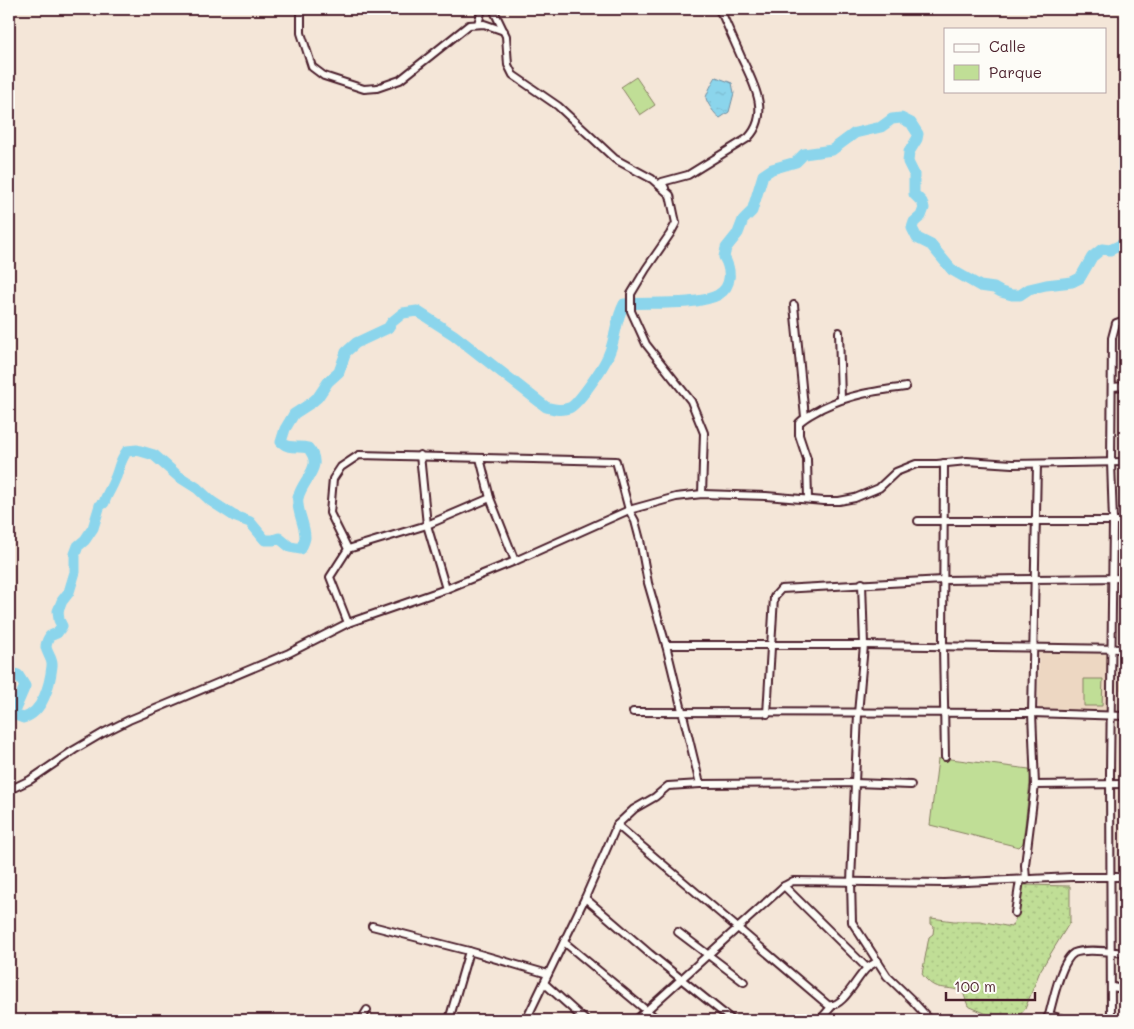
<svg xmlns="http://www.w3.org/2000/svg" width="1134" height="1029" viewBox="0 0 1134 1029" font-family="Mali,sans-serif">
	<defs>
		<pattern id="green-dots" width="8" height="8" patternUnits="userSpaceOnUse" patternTransform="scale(1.25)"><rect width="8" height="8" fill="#c0de96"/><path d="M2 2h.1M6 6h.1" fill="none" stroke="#a6be81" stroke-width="1.8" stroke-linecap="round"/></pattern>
		<pattern id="water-ripples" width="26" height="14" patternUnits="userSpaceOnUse" patternTransform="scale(1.25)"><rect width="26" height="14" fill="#8bd5ec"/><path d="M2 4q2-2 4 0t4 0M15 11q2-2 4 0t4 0" fill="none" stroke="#79b6cb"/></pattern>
	</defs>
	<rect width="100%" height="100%" fill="#f4e6d8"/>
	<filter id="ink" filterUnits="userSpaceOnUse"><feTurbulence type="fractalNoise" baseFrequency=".02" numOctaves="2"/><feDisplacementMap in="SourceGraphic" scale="10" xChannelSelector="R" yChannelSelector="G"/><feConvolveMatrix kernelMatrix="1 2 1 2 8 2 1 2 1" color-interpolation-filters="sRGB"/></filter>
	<g filter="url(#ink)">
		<!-- built -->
		<g fill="#edd7c2">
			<polygon points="1115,552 1125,552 1125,577 1116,577"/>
			<polygon points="1039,652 1109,654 1108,713 1038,711"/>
			<polygon points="1118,654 1125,654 1125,690 1119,690"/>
		</g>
		<!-- green -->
		<path fill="url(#green-dots)" stroke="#857e60" d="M 1023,885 L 1070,886 L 1070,922 L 1040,971 L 1025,1009 L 1019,1016 L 1011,1017 L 1002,1015 L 989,1015 L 968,1006 L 963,992 C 944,984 936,994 922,974 L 929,937 L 933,934 L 934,926 L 931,924 L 931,918 L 954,921 L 980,921 L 1011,927 L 1015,920 Z"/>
		<!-- pitch -->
		<g fill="#c0de96" stroke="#857e60">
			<polygon points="636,77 655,105 640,115 621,87"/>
			<polygon points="1084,679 1103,679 1102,706 1084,706"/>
			<polygon points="943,758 1029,769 1031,773 1023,843 1019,847 930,825 938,759"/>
		</g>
		<!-- water -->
		<path fill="url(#water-ripples)" stroke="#718c9f" d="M 716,77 L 732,83 L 734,93 L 729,112 L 720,118 C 715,115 707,103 706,98 C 706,95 714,79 716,77 Z"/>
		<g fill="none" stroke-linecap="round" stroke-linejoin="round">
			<!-- river -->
			<path stroke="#8bd5ec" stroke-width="11" d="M 9,672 L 18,675 L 25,686 L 13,714 L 23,718 C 43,713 50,684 52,666 C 53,659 47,654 46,647 C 46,644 48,639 50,636 L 57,633 L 62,626 L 59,620 L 58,611 L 62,601 L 69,592 L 75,572 L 75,554 L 78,546 L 85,540 L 93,528 L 100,505 L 104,503 C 106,495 111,489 114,481 C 120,469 118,463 127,451 L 137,450 L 154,455 L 178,476 L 197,488 L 211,501 L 234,516 L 250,522 L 265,540 L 273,540 L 279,538 L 290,547 L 301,549 C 302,545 305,541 305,537 C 305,524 296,510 298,498 C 302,479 325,467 308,448 C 298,445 290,450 281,442 L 285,429 L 294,414 L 311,403 L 318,397 L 328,382 L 339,372 L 346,352 L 356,343 L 388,328 L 392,322 L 403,313 L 417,311 L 454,335 L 546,407 C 554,409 560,411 569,408 C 578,405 604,366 608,356 C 616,339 615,321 624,304 C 649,302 697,306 718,295 C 733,286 731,269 724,257 L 726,248 L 738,233 L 743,220 L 752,211 L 763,175 L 772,169 L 796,162 L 804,154 L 832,150 L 855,133 L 881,127 L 892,119 L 901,118 L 911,123 L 918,134 L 917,139 L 909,152 L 908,162 L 914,174 L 914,194 L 922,202 L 924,208 L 921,216 L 914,222 L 912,228 L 917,238 L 931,245 L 952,270 L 980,286 L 994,288 L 1001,292 L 1012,295 L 1020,295 L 1029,289 L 1046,285 L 1072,282 L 1080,278 L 1092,257 L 1102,249 L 1110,250 L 1125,243"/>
			<defs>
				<g id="minor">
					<polyline points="301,9 301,33 312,67 324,76 364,89 377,88 400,80 469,25 484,24 504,31"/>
					<polyline points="493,9 506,36 508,65 513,75 558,106 615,159 652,179 670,195 676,223 670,234 646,269 631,294 631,311 646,344 691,401 704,433 702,494"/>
					<polyline points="478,24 482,9"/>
					<path d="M 665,188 L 662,182 L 688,175 L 748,138 C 771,114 754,84 742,59 C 736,45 729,30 723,16 L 718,9"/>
					<polyline points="794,305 805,417"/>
					<polyline points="839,332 841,399"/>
					<polyline points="1112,387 1125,386"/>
					<polyline points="420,455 427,525 446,589"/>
					<polyline points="480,458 490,498 515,561"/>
					<polyline points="944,463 943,646 945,757"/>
					<path d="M 808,499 L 807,459 L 799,435 L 799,423 C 806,416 814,413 822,408 C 851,394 875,391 906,387"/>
					<polyline points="918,521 1125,521"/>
					<polyline points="348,549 330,513 333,479 341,467 359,455 616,461 629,510 635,521 640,540 648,583 666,645 700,784"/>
					<polyline points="862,583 864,645 858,714 855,783 851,882 852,922 887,976 912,1000 930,1020"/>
					<polyline points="348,623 330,577 348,549 427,525 490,498"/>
					<polyline points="666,645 864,645 1125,649"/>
					<polyline points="633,712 1032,713 1125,716"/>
					<polyline points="767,714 774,597 781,589 943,580 1125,578"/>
					<polyline points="1035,785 1125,784"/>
					<polyline points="9,790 30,780 74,750 103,733 129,720 289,653 348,623 446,589 515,561 629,510 676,497 702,494 766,496 824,501 839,501 855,498 879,488 896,472 916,464 937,464 967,461 1012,464 1125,462"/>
					<path d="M 617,825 L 828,1005 C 843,1009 857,976 868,967 C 871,965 875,963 878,961"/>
					<polyline points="1026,880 1025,865 1035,785 1032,713 1037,464"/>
					<polyline points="784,886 867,968"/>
					<polyline points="585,898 650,954 732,1020"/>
					<polyline points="1015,913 1020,880"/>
					<polyline points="372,926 469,951 548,974"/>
					<polyline points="678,932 744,982"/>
					<polyline points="564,942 658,1020"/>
					<polyline points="544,983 585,1020"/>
					<polyline points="1111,987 1125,989"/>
					<polyline points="1049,1015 1067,1020"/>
					<polyline points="361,1020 367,1010"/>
					<polyline points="449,1020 469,951"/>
					<polyline points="526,1020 585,898 617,825 634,809 655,797 668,786 700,784 855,783 911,785"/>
					<polyline points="636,1020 784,886 793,881 945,883 1072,877 1125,877"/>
					<polyline points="820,1020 832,1006"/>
					<path d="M 1045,1020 L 1049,1015 C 1053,1001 1061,960 1074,953 C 1085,948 1113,952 1125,953"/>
					<polyline points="1111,1020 1110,773 1113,521 1111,462 1112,338 1116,323 1125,320"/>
				</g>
			</defs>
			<!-- minor casing -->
			<use href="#minor" stroke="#4a1f2b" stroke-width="10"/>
			<!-- minor -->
			<use href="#minor" stroke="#fdfcf7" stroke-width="6"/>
		</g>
	</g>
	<!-- margin -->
	<rect width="1134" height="1029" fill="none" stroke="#fdfcf7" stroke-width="30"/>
	<rect x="15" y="15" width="1104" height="999" fill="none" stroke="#4a1f2b" stroke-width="2" filter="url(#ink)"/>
	<!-- legend -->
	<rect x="944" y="28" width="162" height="65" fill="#fdfcf7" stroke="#b5a4a5"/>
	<rect x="954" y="44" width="25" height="8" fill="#fdfcf7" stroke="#b5a4a5"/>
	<text x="989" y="52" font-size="15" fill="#4a1f2b">Calle</text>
	<rect x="954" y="65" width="25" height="15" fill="#c0de96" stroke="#b5a4a5"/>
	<text x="989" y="78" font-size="15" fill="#4a1f2b">Parque</text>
	<!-- scale -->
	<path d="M946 992v8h89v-8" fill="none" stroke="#4a1f2b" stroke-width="2.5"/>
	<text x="954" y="992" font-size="15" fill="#4a1f2b" stroke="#fdfcf7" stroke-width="4" paint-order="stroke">100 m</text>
</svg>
